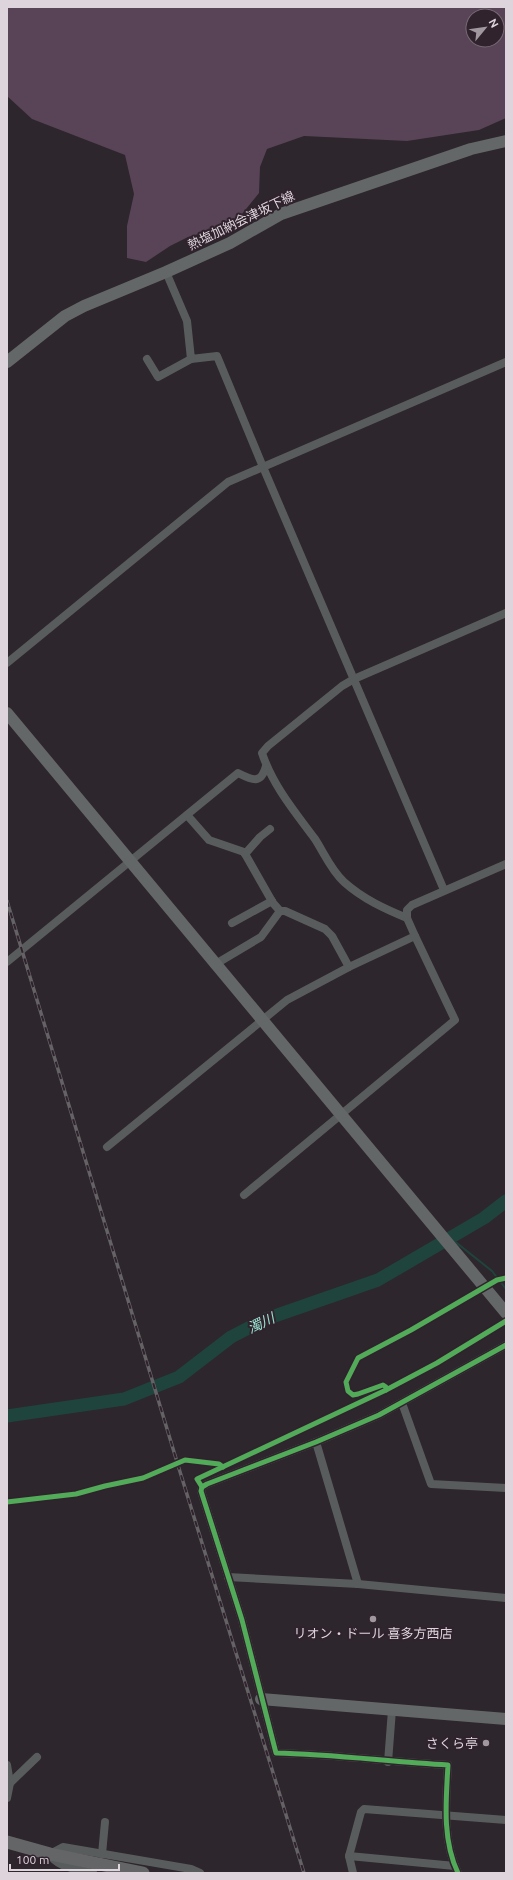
<svg xmlns="http://www.w3.org/2000/svg" width="513" height="1880" viewBox="0 0 513 1880" font-family="Ubuntu,'Noto Sans JP',sans-serif">
	<rect width="100%" height="100%" fill="#2d262c"/>
	<!-- forest -->
	<path fill="#594356" fill-rule="evenodd" d="M 7,7 L 506,7 L 506,118 L 479,130 L 407,141 L 304,136 L 267,149 L 260,167 L 259,193 L 242,214 L 222,227 L 188,237 L 170,246 L 146,262 L 127,258 L 127,226 L 134,194 L 125,155 L 32,119 L 7,96 ZM 473,16 L 497,16 L 497,40 L 473,40 Z"/>
	<g fill="none" stroke-linecap="round" stroke-linejoin="round">
		<!-- stream -->
		<polyline stroke="#1f443d" stroke-width="2" points="453,1240 492,1271 506,1289"/>
		<!-- river -->
		<polyline stroke="#1f443d" stroke-width="13" points="7,1416 124,1399 179,1377 231,1337 266,1319 378,1280 484,1218 506,1201"/>
		<!-- street -->
		<g stroke="#595c5c" stroke-width="8">
			<polyline points="166,272 187,321 191,359 217,356 263,467 444,890"/>
			<polyline points="147,359 158,377 191,359"/>
			<polyline points="7,663 228,482 506,362"/>
			<polyline points="187,815 209,840 244,852 273,903 280,911"/>
			<polyline points="245,854 260,837 270,829"/>
			<path d="M 407,918 C 385,909 363,899 344,882 C 331,870 324,853 315,839 C 295,812 273,786 262,753 L 268,746 L 342,686 L 354,679 L 506,613"/>
			<polyline points="232,923 272,901"/>
			<path d="M 7,962 L 238,773 C 252,780 261,785 266,766"/>
			<polyline points="214,965 261,937 280,911 285,911 325,929 332,936 349,967"/>
			<polyline points="107,1147 287,1000 349,967 415,936"/>
			<polyline points="244,1195 455,1020 415,936 407,918 407,910 412,905 506,864"/>
			<polyline points="402,1403 431,1484 506,1488"/>
			<polyline points="316,1442 358,1584"/>
			<polyline points="228,1577 358,1584 506,1598"/>
			<polyline points="388,1762 392,1710"/>
			<polyline points="7,1765 10,1783"/>
			<polyline points="7,1798 10,1783 37,1757"/>
			<polyline points="102,1854 105,1822"/>
			<polyline points="349,1856 455,1866"/>
			<path d="M 93,1873 C 79,1869 56,1868 50,1854 L 63,1847 L 191,1869 L 200,1873"/>
			<polyline points="353,1873 349,1856 361,1812 364,1809 506,1820"/>
			<path d="M 458,1873 C 442,1840 446,1800 448,1765 C 391,1762 333,1754 276,1753 L 242,1620 L 201,1491 L 202,1487 L 207,1484 L 316,1442 L 379,1415 L 506,1345"/>
		</g>
		<!-- secondary -->
		<g stroke="#646767" stroke-width="12">
			<polyline points="7,362 65,316 84,306 166,272 230,243 281,214 471,149 506,141"/>
			<polyline points="7,713 506,1313"/>
			<polyline points="261,1699 506,1719"/>
		</g>
		<!-- primary -->
		<polyline stroke="#646566" stroke-width="13" points="7,1842 50,1854 143,1873"/>
		<defs>
			<polyline id="rail" points="7,901 181,1475 304,1873"/>
		</defs>
		<!-- rail casing -->
		<use href="#rail" stroke="#646265" stroke-width="3.5"/>
		<!-- rail -->
		<use href="#rail" stroke="#30232e" stroke-width="2" stroke-dasharray="6" stroke-linecap="butt"/>
		<defs>
			<g id="cycleway">
				<polyline points="386,1390 437,1363 506,1321"/>
				<polyline points="202,1487 197,1479 386,1390 386,1387 383,1385 358,1394 353,1395 348,1391 346,1382 358,1358 411,1330 497,1280 506,1278"/>
				<polyline points="7,1502 76,1494 105,1486 143,1478 185,1460 219,1464 223,1467"/>
				<path d="M 458,1873 C 442,1840 446,1800 448,1765 C 391,1762 333,1754 276,1753 L 242,1620 L 201,1491 L 202,1487 L 207,1484 L 316,1442 L 379,1415 L 506,1345"/>
			</g>
		</defs>
		<!-- cycleway casing -->
		<use href="#cycleway" stroke="#30232e" stroke-width="8"/>
		<!-- cycleway -->
		<use href="#cycleway" stroke="#51ab58" stroke-width="5"/>
	</g>
	<!-- markers -->
	<g fill="#a0989e" stroke="#30232e" stroke-width="1.5">
		<circle cx="373" cy="1619" r="4"/>
		<circle cx="486" cy="1743" r="4"/>
	</g>
	<g text-anchor="middle" stroke-width="4" stroke-linejoin="round" paint-order="stroke">
		<!-- street labels -->
		<g font-size="13" fill="#ded5dc" stroke="#30232e">
			<text transform="translate(241 220) rotate(-26)" y="5">熱塩加納会津坂下線</text>
		</g>
		<!-- poi labels -->
		<g font-size="13" fill="#ded5dc" stroke="#30232e">
			<text x="373" y="1638">リオン・ドール 喜多方西店</text>
			<text x="478" y="1748" text-anchor="end">さくら亭</text>
		</g>
		<!-- water labels -->
		<g font-size="14" font-style="italic" fill="#98e3d1" stroke="#30232e">
			<text transform="translate(261 1323) rotate(-25)" y="5">濁川</text>
		</g>
	</g>
	<!-- border -->
	<rect width="513" height="1880" fill="none" stroke="#ded5dc" stroke-width="16"/>
	<!-- north arrow -->
	<g transform="translate(485 28) rotate(61)"><circle r="19" fill="#30232e" stroke="#766a74"/>
	<path d="M0-3L7 15L0 10L-7 15Z" fill="#a0989e"/>
	<text y="-6" font-size="11" font-weight="bold" text-anchor="middle" fill="#ded5dc">N</text>
	</g>
	<!-- scale -->
	<path d="M10 1864v6h109v-6" fill="none" stroke="#ded5dc" stroke-width="2"/>
	<text x="16" y="1864" font-size="12" fill="#ded5dc" stroke="#30232e" stroke-width="3" paint-order="stroke">100 m</text>
</svg>
